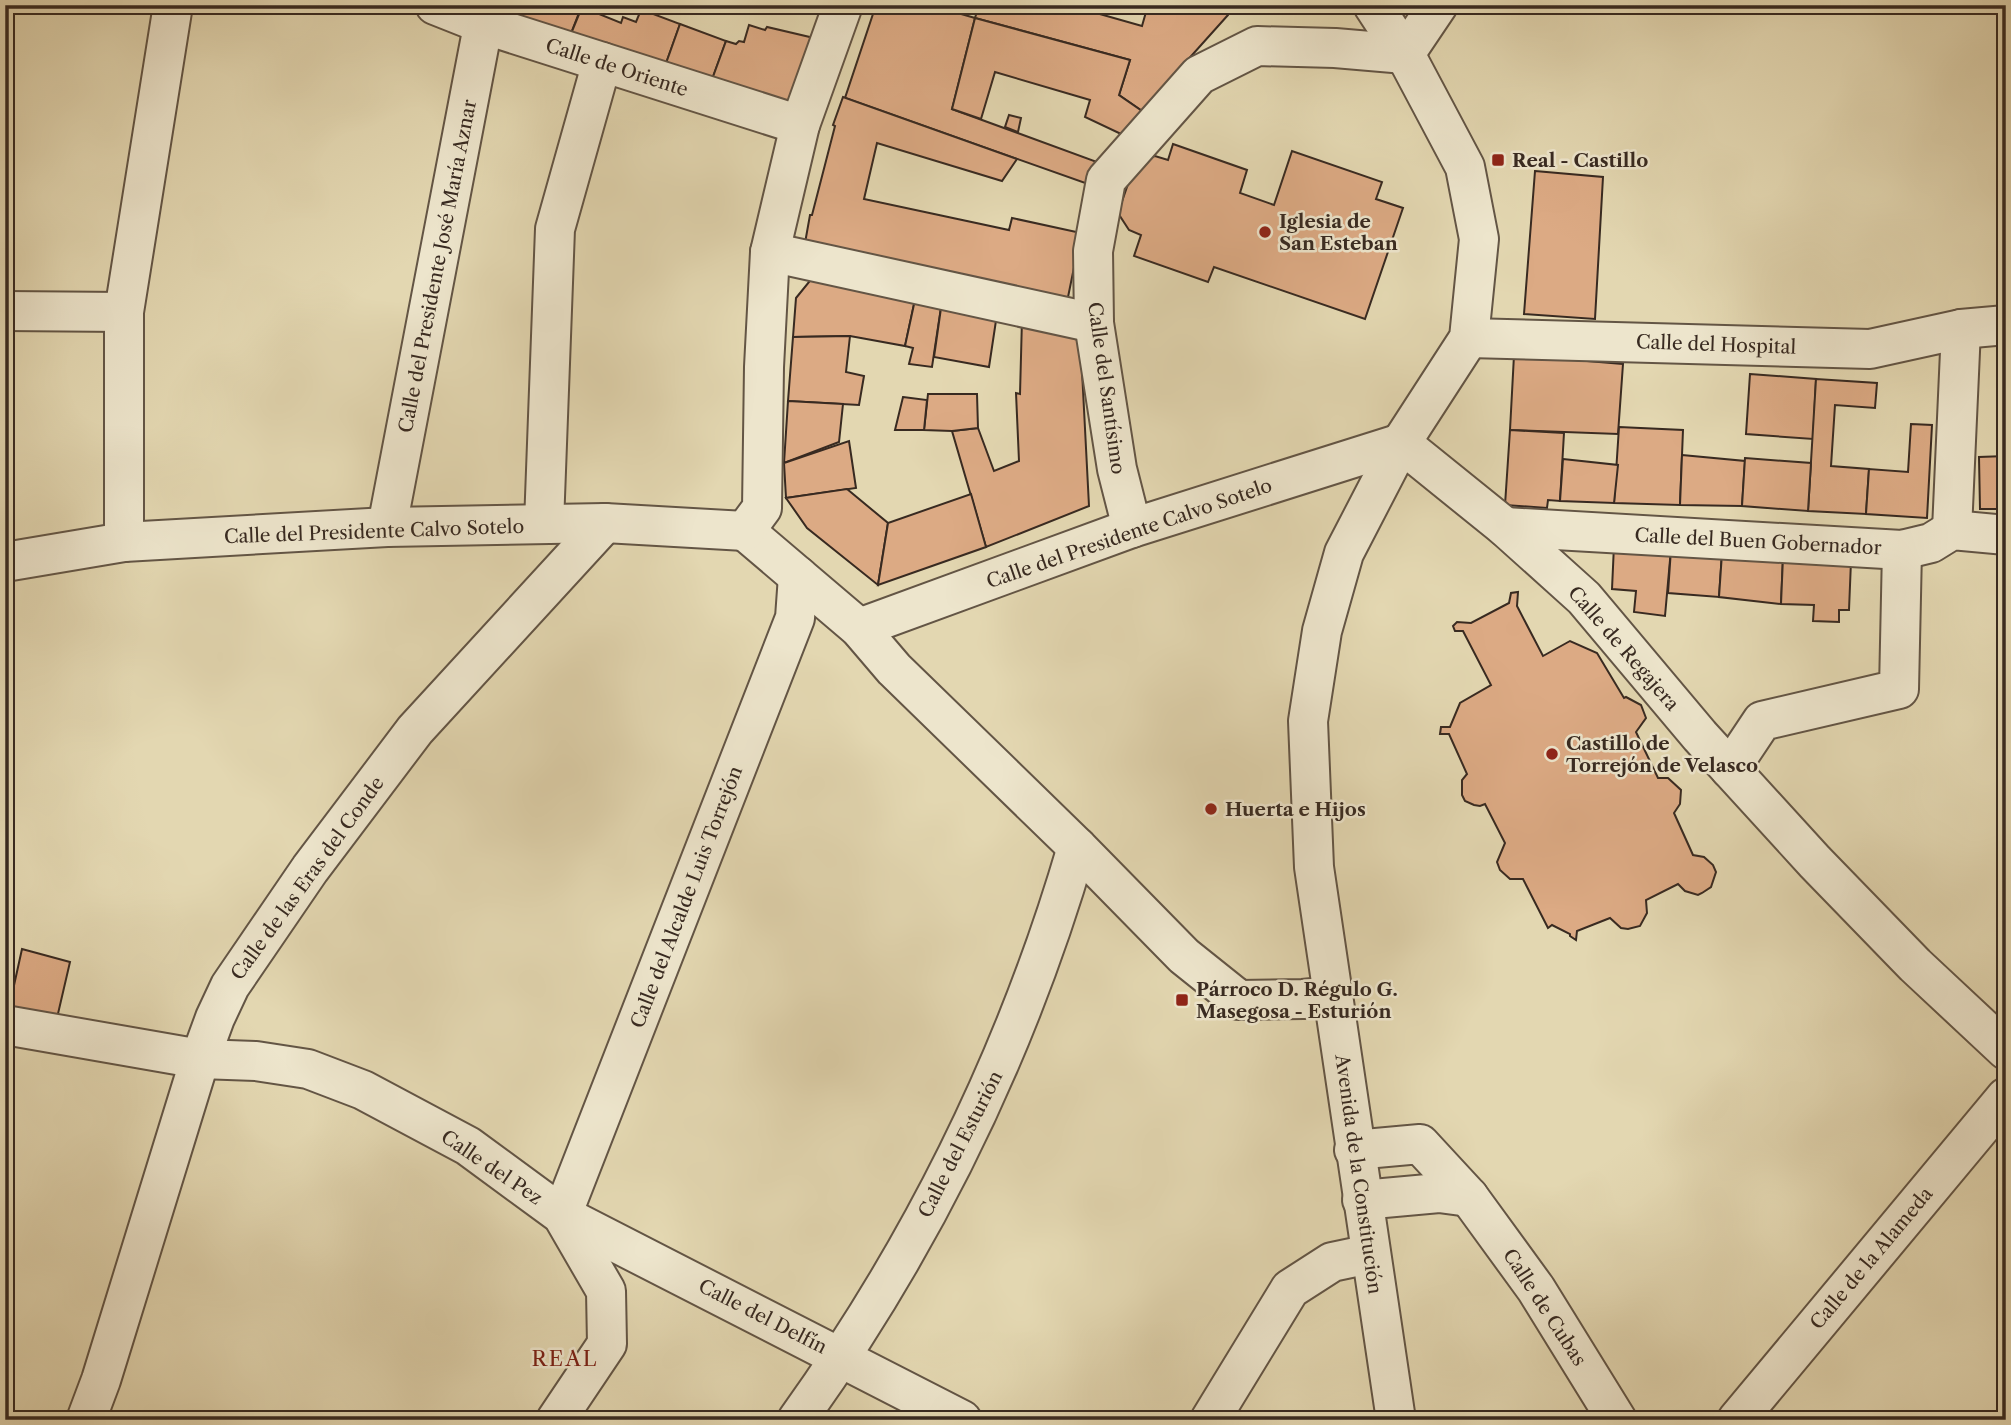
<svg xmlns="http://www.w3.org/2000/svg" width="2011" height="1425" viewBox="0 0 2011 1425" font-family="'Libre Caslon Text',serif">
	<rect width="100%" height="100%" fill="#e3d7b1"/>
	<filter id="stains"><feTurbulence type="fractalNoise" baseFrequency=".00286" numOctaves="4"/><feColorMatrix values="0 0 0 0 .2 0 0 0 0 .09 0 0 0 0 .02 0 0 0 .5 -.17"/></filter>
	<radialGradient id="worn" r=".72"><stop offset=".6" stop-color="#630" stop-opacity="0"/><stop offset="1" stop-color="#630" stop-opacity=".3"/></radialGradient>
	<!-- building -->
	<g fill="#dcaa84" stroke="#382a21" stroke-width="2">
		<polygon points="502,5 582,5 570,36 501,12"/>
		<polygon points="643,5 655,9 653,14 680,24 664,69 570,36 582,7 621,23 623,17 636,22"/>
		<polygon points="876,5 930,5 975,18 952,109 1097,162 1088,184 845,98"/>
		<polygon points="979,5 1068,5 1142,26 1148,5 1229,5 1228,15 1142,111 1119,95 1130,60 975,18"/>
		<polygon points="1392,5 1412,5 1400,19"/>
		<polygon points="975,18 1130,60 1119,95 1142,111 1121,134 1085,117 1090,100 995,72 981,119 952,109"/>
		<polygon points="680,24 726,41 710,85 664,69"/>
		<polygon points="749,25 765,30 767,27 814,38 784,112 710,85 726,41 736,44 739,41 744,42"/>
		<polygon points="843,97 1017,159 1002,181 877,143 864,199 1009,230 1012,218 1081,233 1067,302 805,243 810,215 812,215 835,126 833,125"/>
		<polygon points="1009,115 1021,118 1018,132 1005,127"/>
		<polygon points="1173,144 1247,170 1240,193 1274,205 1292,151 1382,182 1376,199 1403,208 1365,319 1214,267 1208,282 1134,256 1141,235 1129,230 1118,213 1136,161 1155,156 1168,160"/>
		<polygon points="1535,171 1603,177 1595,319 1524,314"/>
		<polygon points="817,272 916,295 905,346 850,336 793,337 796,298"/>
		<polygon points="916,295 942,301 932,367 909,364 913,348 905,346"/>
		<polygon points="942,301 997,314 989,367 934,357"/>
		<polygon points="1022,319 1080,332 1089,506 986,547 952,431 978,428 994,471 1019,461 1016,393 1020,394"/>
		<polygon points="850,336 846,372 864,376 859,405 788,401 793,337"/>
		<polygon points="1514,355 1623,364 1618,434 1510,430"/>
		<polygon points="1750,374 1816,379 1813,439 1746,434"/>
		<polygon points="1816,379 1877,383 1875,408 1835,405 1831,466 1869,469 1866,514 1808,511"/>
		<polygon points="928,394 977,394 978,428 952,431 924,430"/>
		<polygon points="903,397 927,400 924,430 895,430"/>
		<polygon points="788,401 843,404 839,442 784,463"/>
		<polygon points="1911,424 1932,425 1927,518 1866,514 1869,469 1908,472"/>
		<polygon points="1619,427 1683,430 1680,505 1614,503"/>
		<polygon points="1510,430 1564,433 1560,501 1548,500 1547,508 1505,505"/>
		<polygon points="849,441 856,488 786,498 784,463"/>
		<polygon points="1682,455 1745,461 1742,506 1680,505"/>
		<polygon points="2006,456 2006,509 1980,509 1979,457"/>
		<polygon points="1745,458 1811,463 1808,511 1742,506"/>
		<polygon points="1563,459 1618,465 1614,503 1560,501"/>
		<polygon points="847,489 888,523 878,585 807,528 786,498"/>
		<polygon points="971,494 986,547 878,585 888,523"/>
		<polygon points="1614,545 1671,549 1665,616 1634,612 1636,591 1612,589"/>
		<polygon points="1671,549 1722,553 1719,597 1668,593"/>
		<polygon points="1722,553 1783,557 1781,604 1719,597"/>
		<polygon points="1783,557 1851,561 1849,610 1839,610 1839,622 1813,621 1814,605 1781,604"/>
		<polygon points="1518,592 1517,606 1543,656 1570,641 1597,653 1624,698 1626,697 1641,705 1646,718 1636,732 1658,778 1668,778 1681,790 1680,804 1674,813 1693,855 1704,857 1713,865 1716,872 1711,887 1702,893 1698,895 1685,891 1678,884 1646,900 1647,913 1640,926 1628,929 1621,928 1610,918 1577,931 1576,940 1570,936 1570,934 1552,925 1548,928 1523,879 1510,879 1500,870 1497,862 1505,843 1485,804 1480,806 1474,805 1465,801 1462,795 1462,780 1467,774 1449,734 1440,734 1441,727 1450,727 1460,703 1491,685 1463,631 1455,631 1453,626 1457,622 1471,623 1509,603 1511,593"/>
		<polygon points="22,949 70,962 57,1018 9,1008"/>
	</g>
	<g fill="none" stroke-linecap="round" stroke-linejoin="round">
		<defs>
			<g id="minor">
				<polyline points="435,5 483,24 800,125"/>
				<polyline points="1373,5 1405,54 1465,167 1479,239 1469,338 1401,443 1344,553 1322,631 1308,721 1314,867 1396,1420"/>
				<polyline points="770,252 1094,323"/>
				<polyline points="5,311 124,312"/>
				<polyline points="1469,338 1870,349 1961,329 2006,325"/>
				<polyline points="1401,443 1505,527 1584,598 1700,736 1815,862 1915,965 2006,1050"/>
				<polyline points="544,524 555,229 602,62"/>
				<polyline points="387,527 487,5"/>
				<polyline points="1505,527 1902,550 1931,543 1952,530 2006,535"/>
				<polyline points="1132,528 1117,469 1094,323 1093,251 1106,180 1199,75 1257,46 1335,48 1405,54 1438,5"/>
				<polyline points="1952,530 1961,329"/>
				<polyline points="745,531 859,628 894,669 1077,847 1184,956 1239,1000 1303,999 1333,996"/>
				<polyline points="745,531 762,508 764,367 770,252 800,125 843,5"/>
				<polyline points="124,542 124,312 173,5"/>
				<polyline points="5,562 124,542 387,527 605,523 745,531"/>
				<polyline points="798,576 795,618 562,1215 962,1420"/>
				<polyline points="859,628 1132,528 1401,443"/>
				<polyline points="1730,769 1762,721 1899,689 1902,550"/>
				<polyline points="5,1025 200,1059 256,1061 308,1069 363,1090 468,1146 562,1215 606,1291 607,1344 556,1420"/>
				<polyline points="1354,1150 1420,1144 1469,1197 1536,1289 1617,1420"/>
				<polyline points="1362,1200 1439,1193 1469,1197"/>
				<polyline points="86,1420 101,1380 200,1059 215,1018 230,986 310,869 415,730 605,523"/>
				<path d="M 797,1420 C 922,1246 1017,1053 1077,847"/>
				<polyline points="1210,1420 1290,1289 1332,1262 1370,1254"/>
				<polyline points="1737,1420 2006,1097"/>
			</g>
		</defs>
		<!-- minor casing -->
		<use href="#minor" stroke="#635545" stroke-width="42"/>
		<!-- minor -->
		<use href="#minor" stroke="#ede5cc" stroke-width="38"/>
	</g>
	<!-- markers -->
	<g fill="#8f2418" stroke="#ede5cc" stroke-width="2.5">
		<rect x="1491" y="153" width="14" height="14" rx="3.5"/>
		<circle cx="1265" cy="232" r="7"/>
		<circle cx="1552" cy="754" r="7"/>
		<circle cx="1211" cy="809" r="7"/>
		<rect x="1175" y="993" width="14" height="14" rx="3.5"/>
	</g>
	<g text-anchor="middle" stroke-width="5" stroke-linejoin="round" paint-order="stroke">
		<!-- street labels -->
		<g font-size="19" fill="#382a21" stroke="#ede5cc">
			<text transform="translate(617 67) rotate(18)" y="7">Calle de Oriente</text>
			<text transform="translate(437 266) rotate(-79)" y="7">Calle del Presidente José María Aznar</text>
			<text transform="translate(1716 344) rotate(2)" y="7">Calle del Hospital</text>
			<text transform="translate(1107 388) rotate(82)" y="7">Calle del Santísimo</text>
			<text transform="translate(374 531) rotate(-2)" y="7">Calle del Presidente Calvo Sotelo</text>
			<text transform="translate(1129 533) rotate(-19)" y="7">Calle del Presidente Calvo Sotelo</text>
			<text transform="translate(1758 541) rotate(3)" y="7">Calle del Buen Gobernador</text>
			<text transform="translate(1624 648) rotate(49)" y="7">Calle de Regajera</text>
			<text transform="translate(307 878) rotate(-54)" y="7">Calle de las Eras del Conde</text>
			<text transform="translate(686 897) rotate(-69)" y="7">Calle del Alcalde Luis Torrejón</text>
			<text transform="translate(960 1144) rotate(-63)" y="7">Calle del Esturión</text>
			<text transform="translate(492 1167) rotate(34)" y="7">Calle del Pez</text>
			<text transform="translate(1359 1174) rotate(82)" y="7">Avenida de la Constitución</text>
			<text transform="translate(1871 1258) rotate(-50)" y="7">Calle de la Alameda</text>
			<text transform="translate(1545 1307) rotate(57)" y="7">Calle de Cubas</text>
			<text transform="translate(763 1316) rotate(27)" y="7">Calle del Delfín</text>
		</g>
		<!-- poi labels -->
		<g font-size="19" font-weight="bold" fill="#382a21" stroke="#ede5cc" text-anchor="start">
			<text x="1512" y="167">Real - Castillo</text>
			<text x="1279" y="228">Iglesia de<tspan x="1279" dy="22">San Esteban</tspan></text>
			<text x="1566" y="750">Castillo de<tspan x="1566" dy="22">Torrejón de Velasco</tspan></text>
			<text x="1225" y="816">Huerta e Hijos</text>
			<text x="1196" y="996">Párroco D. Régulo G.<tspan x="1196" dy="22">Masegosa - Esturión</tspan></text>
		</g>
		<!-- neighbourhood labels -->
		<g font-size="21" letter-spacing="2" fill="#7a1f14" stroke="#ede5cc">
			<text x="565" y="1366">REAL</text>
		</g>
	</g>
	<!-- margin -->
	<rect width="2011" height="1425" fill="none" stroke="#e3d7b1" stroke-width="28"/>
	<rect x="7" y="7" width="1997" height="1411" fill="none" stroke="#382a21" stroke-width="3.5"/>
	<rect x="14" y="14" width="1983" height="1397" fill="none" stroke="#382a21" stroke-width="2"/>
	<rect width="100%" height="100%" filter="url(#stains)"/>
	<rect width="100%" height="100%" fill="url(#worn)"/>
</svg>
